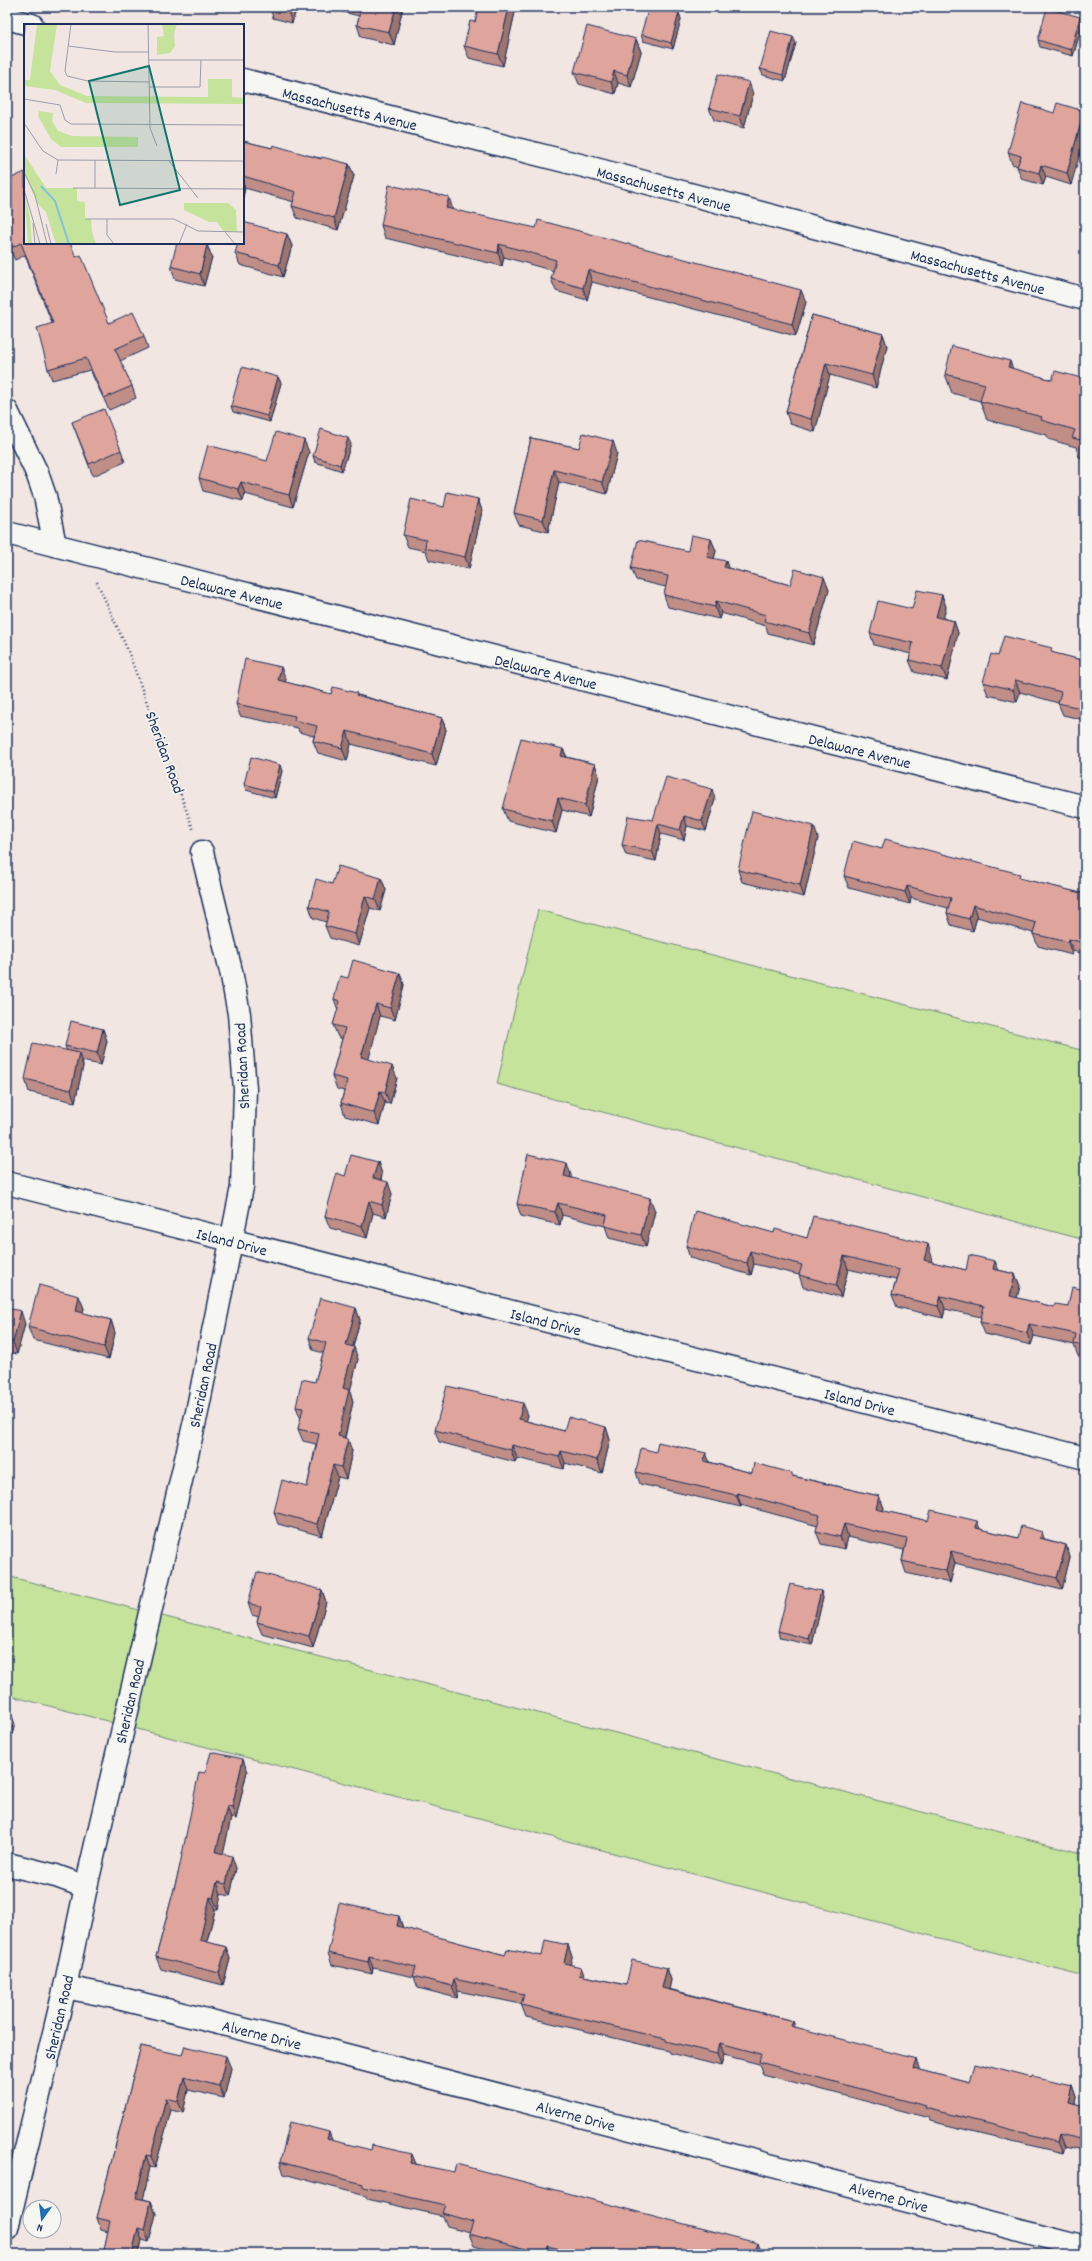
<svg xmlns="http://www.w3.org/2000/svg" width="1092" height="2261" viewBox="0 0 1092 2261" font-family="Dekko,sans-serif">
	<rect width="100%" height="100%" fill="#f1e6e1"/>
	<filter id="ink" filterUnits="userSpaceOnUse"><feTurbulence type="fractalNoise" baseFrequency=".025" numOctaves="2"/><feDisplacementMap in="SourceGraphic" scale="8" xChannelSelector="R" yChannelSelector="G"/><feConvolveMatrix kernelMatrix="1 2 1 2 8 2 1 2 1" color-interpolation-filters="sRGB"/></filter>
	<g filter="url(#ink)">
		<!-- green -->
		<g fill="#c5e39b" stroke="#70897c">
			<polygon points="538,910 1085,1051 1085,1240 497,1084"/>
			<polygon points="7,1576 1085,1854 1085,1976 7,1695"/>
		</g>
		<g fill="none" stroke-linecap="round" stroke-linejoin="round">
			<defs>
				<g id="minor">
					<polyline points="7,18 32,25"/>
					<polyline points="243,80 584,166 1085,299"/>
					<polyline points="7,411 37,473 45,496 55,545"/>
					<polyline points="7,533 1085,807"/>
					<polyline points="7,1183 1085,1458"/>
					<polyline points="7,1864 56,1876 86,1887"/>
					<polyline points="65,1987 110,1996 307,2045 1085,2247"/>
					<polyline points="7,2228 65,1987 86,1887 197,1412 242,1187 245,1089 239,1014 231,971 202,852"/>
				</g>
			</defs>
			<!-- minor casing -->
			<use href="#minor" stroke="#1b2f5e" stroke-width="25"/>
			<!-- path -->
			<polyline stroke="#1b2f5e" stroke-width="2.5" stroke-dasharray="1 3" stroke-linecap="butt" points="97,582 128,651 194,831"/>
			<!-- minor -->
			<use href="#minor" stroke="#f6f6f2" stroke-width="22"/>
		</g>
		<!-- wall -->
		<g fill="#c08e87" stroke="#1b2f5e">
			<polygon points="253,7 297,7 292,23 273,18 271,11"/>
			<polygon points="323,7 403,7 394,45 361,37 357,25 359,16"/>
			<polygon points="479,7 514,7 515,12 503,66 469,58 464,46 475,22"/>
			<polygon points="562,7 573,7 573,10"/>
			<polygon points="679,13 681,19 673,49 643,41 641,34"/>
			<polygon points="1083,23 1073,56 1040,47 1038,40"/>
			<polygon points="636,39 641,52 631,87 618,83 615,94 579,84 574,72"/>
			<polygon points="796,43 785,81 763,75 760,69"/>
			<polygon points="753,94 744,128 714,120 709,108"/>
			<polygon points="1054,113 1071,185 1046,177 1043,185 1022,179 1017,167 1018,166 1012,164 1008,152"/>
			<polygon points="243,141 272,148 349,164 354,176 338,230 297,218 292,206 294,202 245,188 243,197"/>
			<polygon points="7,180 109,323 144,336 148,348 120,361 132,386 136,398 109,410 90,370 52,380 48,369 52,323 25,255 15,260 7,244"/>
			<polygon points="453,210 806,302 796,336 592,282 587,300 556,291 551,279 554,271 504,257 502,266 385,238 381,225"/>
			<polygon points="287,234 292,246 283,277 240,265 235,253"/>
			<polygon points="207,245 212,257 204,286 175,279 171,266"/>
			<polygon points="812,315 883,334 887,346 876,388 830,375 815,432 790,424 786,412"/>
			<polygon points="1013,369 1052,380 1085,379 1085,458 1079,457 1076,447 1048,439 1047,435 987,420 980,401 952,393 945,374"/>
			<polygon points="278,377 281,383 270,422 233,412 231,406"/>
			<polygon points="72,422 121,450 125,462 93,476"/>
			<polygon points="531,438 579,448 617,453 607,494 559,482 548,532 519,525 514,513"/>
			<polygon points="351,444 342,471 315,462 313,456"/>
			<polygon points="309,452 293,507 245,494 243,501 203,491 199,478 267,461"/>
			<polygon points="478,499 482,511 469,569 429,560 426,551 408,547 403,535 444,507"/>
			<polygon points="711,539 716,551 714,559 728,568 790,585 829,590 813,645 768,633 766,626 721,613 719,619 668,607 664,595 666,587 636,580 631,568 688,551"/>
			<polygon points="942,595 946,607 943,618 954,621 958,633 947,680 914,672 909,660 911,654 874,645 870,633 912,609"/>
			<polygon points="1053,653 1085,661 1085,720 1063,715 1058,703 1020,692 1017,702 988,695 983,682 998,656"/>
			<polygon points="286,679 285,682 331,694 358,695 442,718 446,730 436,766 351,744 347,761 318,753 313,741 314,736 299,732 298,728 240,716 236,704"/>
			<polygon points="563,749 567,757 595,764 599,776 589,817 562,810 556,833 508,821 503,809"/>
			<polygon points="282,771 275,798 246,790 244,784"/>
			<polygon points="715,799 706,831 687,826 684,840 661,834 656,861 626,855 622,845 653,820"/>
			<polygon points="818,838 804,897 742,882 738,870"/>
			<polygon points="882,849 1022,879 1085,894 1085,954 1073,951 1072,955 1038,946 1033,934 1033,933 977,917 973,931 951,925 947,913 948,908 911,898 910,904 849,888 844,876"/>
			<polygon points="381,878 386,890 380,911 370,908 359,946 330,938 325,926 326,922 313,918 309,906 332,884"/>
			<polygon points="400,973 404,985 395,1020 380,1016 368,1059 397,1078 390,1104 385,1103 379,1125 345,1116 341,1103 344,1091 337,1089 332,1076 342,1039 338,1037 333,1025 338,1010 334,999 348,978"/>
			<polygon points="103,1029 107,1041 101,1065 82,1061 83,1066 75,1102 29,1092 25,1079 67,1051 65,1046"/>
			<polygon points="378,1162 382,1174 381,1180 392,1194 386,1217 373,1213 367,1238 330,1228 325,1216 345,1176"/>
			<polygon points="571,1175 571,1178 655,1211 646,1247 609,1238 605,1226 562,1215 560,1225 521,1216 517,1204"/>
			<polygon points="774,1233 932,1257 931,1262 966,1270 998,1270 1015,1274 1020,1286 1017,1298 1054,1307 1068,1306 1085,1290 1085,1358 1078,1356 1074,1345 1034,1336 1031,1345 985,1334 980,1322 981,1317 945,1309 943,1318 897,1307 892,1295 896,1280 848,1269 841,1297 803,1287 799,1275 754,1264 751,1275 690,1258 686,1246"/>
			<polygon points="7,1308 25,1324 17,1354 7,1352"/>
			<polygon points="84,1308 83,1313 111,1320 115,1333 109,1359 33,1340 28,1327"/>
			<polygon points="356,1308 360,1320 353,1347 358,1359 350,1391 353,1402 345,1438 352,1451 346,1479 338,1477 322,1536 278,1524 274,1512 307,1487 316,1444 303,1441 298,1429 301,1419 296,1407 315,1382 323,1353 313,1350 309,1338"/>
			<polygon points="528,1415 526,1421 564,1431 606,1427 610,1440 602,1473 565,1463 564,1469 517,1458 515,1462 439,1442 435,1430"/>
			<polygon points="706,1453 709,1462 752,1473 793,1476 879,1496 884,1508 883,1511 928,1521 980,1529 1018,1538 1045,1539 1066,1545 1070,1557 1062,1590 955,1563 950,1583 906,1573 902,1561 904,1550 848,1537 845,1549 821,1544 816,1531 818,1526 741,1505 741,1507 640,1484 636,1472"/>
			<polygon points="322,1590 326,1602 313,1648 262,1634 257,1622 259,1617 252,1615 248,1603"/>
			<polygon points="821,1591 823,1598 812,1645 780,1638 778,1631"/>
			<polygon points="247,1771 236,1819 231,1818 223,1854 236,1868 230,1896 221,1894 218,1910 215,1910 207,1942 226,1947 230,1959 223,1985 161,1969 156,1957 178,1874 205,1773"/>
			<polygon points="399,1916 403,1928 505,1955 542,1956 568,1945 572,1957 570,1964 584,1976 626,1985 667,1968 671,1980 669,1989 793,2021 795,2027 920,2070 970,2083 1032,2078 1071,2085 1075,2097 1074,2104 1085,2106 1085,2151 1064,2147 1062,2153 930,2121 929,2118 763,2074 759,2064 724,2055 721,2066 670,2053 669,2051 526,2017 521,2004 458,1991 457,1998 418,1988 414,1977 373,1968 372,1974 332,1965 328,1953"/>
			<polygon points="141,2046 231,2068 224,2098 188,2090 183,2113 171,2110 155,2168 150,2167 143,2199 151,2201 156,2214 149,2242 142,2240 139,2254 105,2254 104,2250 108,2232 101,2230 97,2218"/>
			<polygon points="332,2141 416,2164 773,2254 503,2254 474,2246 469,2234 470,2232 447,2226 443,2216 367,2199 366,2196 284,2174 280,2162"/>
		</g>
		<!-- shaded-wall -->
		<g fill="#9c746e" stroke="#1b2f5e">
			<polygon points="289,7 297,7 292,23 288,11"/>
			<polygon points="396,7 403,7 394,45 389,32"/>
			<polygon points="509,7 514,7 515,12 503,66 498,54"/>
			<polygon points="679,13 681,19 673,49 671,43"/>
			<polygon points="1080,17 1083,23 1073,56 1071,50"/>
			<polygon points="793,37 796,43 785,81 783,75"/>
			<polygon points="636,39 641,52 631,87 627,75"/>
			<polygon points="614,71 618,83 615,94 611,82"/>
			<polygon points="749,82 753,94 744,128 740,116"/>
			<polygon points="1084,111 1085,113 1085,136 1071,185 1067,173"/>
			<polygon points="349,164 354,176 338,230 334,218"/>
			<polygon points="1041,165 1046,177 1043,185 1039,173"/>
			<polygon points="243,182 245,188 243,197"/>
			<polygon points="449,197 453,210 446,208"/>
			<polygon points="287,234 292,246 283,277 279,265"/>
			<polygon points="499,244 504,257 502,266 498,253"/>
			<polygon points="207,245 212,257 204,286 200,274"/>
			<polygon points="588,270 592,282 587,300 583,288"/>
			<polygon points="801,290 806,302 796,336 792,324"/>
			<polygon points="883,334 887,346 876,388 872,375"/>
			<polygon points="1010,361 1017,380 1008,367"/>
			<polygon points="826,363 830,375 815,432 811,419"/>
			<polygon points="278,377 281,383 270,422 267,416"/>
			<polygon points="348,438 351,444 342,471 340,465"/>
			<polygon points="304,440 309,452 293,507 289,495"/>
			<polygon points="613,441 617,453 607,494 602,482"/>
			<polygon points="554,470 559,482 548,532 543,520"/>
			<polygon points="241,482 245,494 243,501 238,489"/>
			<polygon points="478,499 482,511 469,569 465,557"/>
			<polygon points="711,539 716,551 711,569 707,557"/>
			<polygon points="726,561 730,574 724,567"/>
			<polygon points="824,577 829,590 813,645 809,633"/>
			<polygon points="942,595 946,607 941,629 936,617"/>
			<polygon points="716,601 721,613 719,619 715,607"/>
			<polygon points="954,621 958,633 947,680 942,668"/>
			<polygon points="281,667 286,679 283,692 278,680"/>
			<polygon points="1015,680 1020,692 1017,702 1013,690"/>
			<polygon points="442,718 446,730 436,766 432,754"/>
			<polygon points="347,731 351,744 347,761 342,748"/>
			<polygon points="563,749 568,761 561,756"/>
			<polygon points="595,764 599,776 589,817 585,805"/>
			<polygon points="280,765 282,771 275,798 273,792"/>
			<polygon points="712,789 715,799 706,831 702,821"/>
			<polygon points="558,798 562,810 556,833 552,821"/>
			<polygon points="684,816 687,826 684,840 680,830"/>
			<polygon points="658,824 661,834 656,861 652,851"/>
			<polygon points="814,826 818,838 804,897 800,885"/>
			<polygon points="381,878 386,890 380,911 375,899"/>
			<polygon points="907,886 911,898 910,904 905,892"/>
			<polygon points="365,896 370,908 359,946 355,934"/>
			<polygon points="973,905 977,917 973,931 969,919"/>
			<polygon points="1069,939 1073,951 1072,955 1068,942"/>
			<polygon points="400,973 404,985 395,1020 390,1008"/>
			<polygon points="376,1004 380,1016 366,1070 361,1057"/>
			<polygon points="103,1029 107,1041 101,1065 97,1053"/>
			<polygon points="79,1053 83,1066 75,1102 71,1090"/>
			<polygon points="392,1066 397,1078 390,1104 385,1092"/>
			<polygon points="380,1091 385,1103 379,1125 374,1113"/>
			<polygon points="378,1162 382,1174 378,1190 373,1178"/>
			<polygon points="567,1163 571,1175 568,1188 564,1176"/>
			<polygon points="388,1182 392,1194 386,1217 382,1205"/>
			<polygon points="650,1198 655,1211 646,1247 641,1235"/>
			<polygon points="369,1201 373,1213 367,1238 362,1226"/>
			<polygon points="558,1203 562,1215 560,1225 555,1212"/>
			<polygon points="928,1244 932,1257 929,1272 924,1260"/>
			<polygon points="750,1251 754,1264 751,1275 747,1263"/>
			<polygon points="844,1256 848,1269 841,1297 836,1285"/>
			<polygon points="995,1261 1000,1273 993,1269"/>
			<polygon points="1015,1274 1020,1286 1014,1309 1010,1296"/>
			<polygon points="79,1296 84,1308 80,1323 76,1311"/>
			<polygon points="941,1296 945,1309 943,1318 938,1306"/>
			<polygon points="356,1308 360,1320 350,1357 346,1345"/>
			<polygon points="21,1311 25,1324 17,1354 13,1342"/>
			<polygon points="111,1320 115,1333 109,1359 104,1347"/>
			<polygon points="1029,1324 1034,1336 1031,1345 1027,1333"/>
			<polygon points="354,1347 358,1359 350,1391 353,1402 342,1448 338,1436 343,1388"/>
			<polygon points="523,1403 528,1415 524,1431 519,1419"/>
			<polygon points="606,1427 610,1440 602,1473 597,1460"/>
			<polygon points="348,1439 352,1451 346,1479 341,1467"/>
			<polygon points="512,1445 517,1458 515,1462 511,1450"/>
			<polygon points="561,1451 565,1463 564,1469 559,1457"/>
			<polygon points="706,1453 711,1465 704,1461"/>
			<polygon points="333,1465 338,1477 322,1536 317,1524"/>
			<polygon points="737,1493 741,1505 741,1507 736,1495"/>
			<polygon points="879,1496 884,1508 881,1521 876,1509"/>
			<polygon points="977,1521 982,1534 976,1528"/>
			<polygon points="844,1524 848,1537 845,1549 840,1537"/>
			<polygon points="1042,1532 1046,1544 1040,1538"/>
			<polygon points="1066,1545 1070,1557 1062,1590 1057,1578"/>
			<polygon points="951,1551 955,1563 950,1583 946,1571"/>
			<polygon points="322,1590 326,1602 313,1648 309,1636"/>
			<polygon points="821,1591 823,1598 812,1645 809,1639"/>
			<polygon points="10,1711 15,1724 7,1754 7,1725"/>
			<polygon points="243,1759 247,1771 236,1819 232,1807"/>
			<polygon points="227,1806 231,1818 221,1864 216,1852"/>
			<polygon points="232,1856 236,1868 230,1896 226,1884"/>
			<polygon points="217,1882 221,1894 218,1910 213,1898"/>
			<polygon points="210,1897 215,1910 204,1952 200,1940"/>
			<polygon points="399,1916 403,1929 397,1926"/>
			<polygon points="568,1945 572,1957 568,1975 564,1963"/>
			<polygon points="226,1947 230,1959 223,1985 219,1973"/>
			<polygon points="369,1956 373,1968 372,1974 368,1962"/>
			<polygon points="581,1967 586,1979 579,1975"/>
			<polygon points="667,1968 671,1980 667,2000 662,1988"/>
			<polygon points="454,1979 458,1991 457,1998 452,1986"/>
			<polygon points="793,2021 797,2033 791,2026"/>
			<polygon points="720,2043 724,2055 721,2066 717,2054"/>
			<polygon points="226,2056 231,2068 224,2098 219,2086"/>
			<polygon points="916,2059 920,2071 913,2068"/>
			<polygon points="184,2077 188,2090 183,2113 178,2101"/>
			<polygon points="1071,2085 1075,2097 1072,2114 1067,2102"/>
			<polygon points="166,2098 171,2110 155,2168 151,2156"/>
			<polygon points="329,2132 334,2145 327,2139"/>
			<polygon points="1059,2134 1064,2147 1062,2153 1057,2141"/>
			<polygon points="412,2154 417,2166 410,2163"/>
			<polygon points="146,2155 150,2167 141,2210 136,2198"/>
			<polygon points="151,2201 156,2214 149,2242 145,2230"/>
			<polygon points="138,2228 142,2240 139,2254 132,2254"/>
			<polygon points="757,2243 761,2254 755,2249"/>
			<polygon points="548,2246 551,2254 546,2254"/>
		</g>
		<!-- building -->
		<g fill="#dfa59d" stroke="#1b2f5e">
			<polygon points="274,7 289,7 288,11"/>
			<polygon points="361,7 396,7 389,32 357,25"/>
			<polygon points="479,7 509,7 498,54 464,46 470,21 475,22"/>
			<polygon points="649,7 657,7 679,13 671,43 641,34"/>
			<polygon points="1047,8 1080,17 1071,50 1038,40"/>
			<polygon points="587,26 636,39 627,75 614,71 611,82 574,72"/>
			<polygon points="771,31 793,37 783,75 760,69"/>
			<polygon points="718,74 749,82 740,116 709,108"/>
			<polygon points="1022,103 1054,113 1057,103 1084,111 1067,173 1041,165 1039,173 1017,167 1021,156 1008,152"/>
			<polygon points="243,141 272,148 273,145 321,159 322,157 349,164 334,218 292,206 296,192 243,176"/>
			<polygon points="25,172 25,243 70,243 76,257 81,255 109,323 133,312 144,336 115,349 132,386 104,398 86,358 48,369 37,328 53,323 21,243 10,248 7,241 7,220 8,220 7,219 7,180"/>
			<polygon points="389,185 449,197 446,208 536,228 538,220 801,290 792,324 588,270 583,288 551,279 556,260 499,244 498,253 381,225"/>
			<polygon points="243,222 287,234 279,265 235,253 238,243 243,243"/>
			<polygon points="177,243 200,243 207,245 200,274 171,266"/>
			<polygon points="812,315 883,334 872,375 826,363 811,419 786,412"/>
			<polygon points="952,346 1010,361 1008,367 1052,380 1055,371 1085,379 1085,441 1072,438 1075,430 1041,420 1042,417 980,401 985,384 945,374"/>
			<polygon points="242,367 278,377 267,416 231,406"/>
			<polygon points="104,409 121,450 89,464 72,422"/>
			<polygon points="321,429 348,438 340,465 313,456"/>
			<polygon points="276,432 304,440 289,495 241,482 238,489 199,478 208,445 267,461"/>
			<polygon points="583,433 613,441 602,482 554,470 543,520 514,513 531,438 579,448"/>
			<polygon points="447,492 478,499 465,557 425,548 426,540 403,535 411,499 444,507"/>
			<polygon points="691,535 711,539 707,557 726,561 724,567 790,585 795,569 824,577 809,633 764,621 766,615 716,601 715,607 664,595 668,576 631,568 638,540 688,551"/>
			<polygon points="917,590 942,595 936,617 954,621 942,668 909,660 913,643 870,633 878,601 912,609"/>
			<polygon points="1004,636 1052,648 1051,652 1085,661 1085,709 1058,703 1061,692 1015,680 1013,690 983,682 991,654 998,656"/>
			<polygon points="245,659 281,667 278,680 331,694 333,687 357,693 356,695 442,718 432,754 347,731 342,748 313,741 317,726 294,720 295,716 236,704"/>
			<polygon points="521,738 563,749 561,756 595,764 585,805 558,798 552,821 503,809"/>
			<polygon points="251,757 280,765 273,792 244,784"/>
			<polygon points="666,777 712,789 702,821 684,816 680,830 658,824 652,851 622,845 628,816 653,820"/>
			<polygon points="752,811 814,826 800,885 738,870"/>
			<polygon points="885,839 1020,874 1019,878 1085,894 1085,943 1069,939 1068,942 1033,934 1036,923 973,905 969,919 947,913 951,898 907,886 905,892 844,876 853,841 882,849"/>
			<polygon points="338,866 381,878 375,899 365,896 355,934 325,926 329,912 309,906 316,879 332,884"/>
			<polygon points="353,960 400,973 390,1008 376,1004 361,1057 392,1066 385,1092 380,1091 374,1113 341,1103 347,1080 332,1076 345,1028 333,1025 340,1001 334,999 340,976 348,978"/>
			<polygon points="71,1021 103,1029 97,1053 65,1046"/>
			<polygon points="33,1043 79,1053 71,1090 25,1079"/>
			<polygon points="528,1154 567,1163 564,1176 650,1198 641,1235 605,1226 607,1215 558,1203 555,1212 517,1204"/>
			<polygon points="351,1155 378,1162 373,1178 388,1182 382,1205 369,1201 362,1226 325,1216 337,1173 345,1176"/>
			<polygon points="695,1211 774,1233 775,1229 807,1238 813,1216 928,1244 924,1260 966,1270 969,1255 995,1261 993,1269 1015,1274 1010,1296 1054,1307 1055,1304 1068,1306 1072,1287 1085,1290 1085,1346 1074,1344 1076,1334 1029,1324 1027,1333 980,1322 984,1306 941,1296 938,1306 892,1295 899,1270 844,1256 836,1285 799,1275 802,1265 750,1251 747,1263 686,1246"/>
			<polygon points="39,1285 79,1296 76,1311 111,1320 104,1347 28,1327"/>
			<polygon points="320,1298 356,1308 346,1345 354,1347 343,1388 349,1390 338,1436 348,1439 341,1467 333,1465 317,1524 274,1512 282,1480 307,1487 319,1434 298,1429 303,1408 296,1407 302,1379 315,1382 326,1343 309,1338"/>
			<polygon points="7,1308 21,1311 13,1342 7,1341"/>
			<polygon points="447,1386 523,1403 519,1419 564,1431 568,1417 606,1427 597,1460 561,1451 559,1457 512,1445 511,1450 435,1430"/>
			<polygon points="658,1442 706,1453 704,1461 752,1473 754,1463 792,1473 792,1476 879,1496 876,1509 928,1521 931,1510 977,1521 976,1528 1018,1538 1021,1526 1042,1532 1040,1538 1066,1545 1057,1578 951,1551 946,1571 902,1561 907,1539 844,1524 840,1537 816,1531 820,1515 737,1493 736,1495 636,1472 641,1448 656,1452"/>
			<polygon points="257,1572 322,1590 309,1636 257,1622 261,1607 248,1603"/>
			<polygon points="790,1584 821,1591 809,1639 778,1631"/>
			<polygon points="7,1711 10,1711 7,1725"/>
			<polygon points="211,1752 243,1759 232,1807 227,1806 216,1852 232,1856 226,1884 217,1882 213,1898 210,1897 200,1940 226,1947 219,1973 156,1957 178,1874 199,1772 205,1773"/>
			<polygon points="339,1903 399,1916 397,1926 505,1955 507,1949 542,1956 545,1940 568,1945 564,1963 581,1967 579,1975 626,1985 632,1960 667,1968 662,1988 793,2021 791,2026 916,2059 913,2068 970,2083 975,2063 1032,2078 1033,2076 1071,2085 1067,2102 1085,2106 1085,2140 1059,2134 1057,2141 925,2108 926,2106 759,2062 761,2054 720,2043 717,2054 666,2041 666,2039 521,2005 524,1994 454,1979 452,1986 413,1976 416,1967 369,1956 368,1962 328,1953"/>
			<polygon points="141,2046 182,2055 185,2046 226,2056 219,2086 184,2077 178,2101 166,2098 151,2156 146,2155 136,2198 151,2201 145,2230 138,2228 132,2254 124,2254 104,2250 110,2221 97,2218"/>
			<polygon points="290,2122 329,2132 327,2139 371,2150 372,2145 412,2154 410,2163 454,2172 456,2164 757,2243 755,2249 773,2254 658,2254 642,2250 641,2254 607,2254 595,2251 594,2254 579,2254 548,2246 546,2254 525,2254 526,2249 469,2234 473,2222 442,2213 445,2205 363,2187 363,2184 280,2162"/>
		</g>
	</g>
	<g text-anchor="middle" stroke-width="3.5" stroke-linejoin="round" paint-order="stroke">
		<!-- street labels -->
		<g font-size="16" fill="#1b2f5e" stroke="#f6f6f2">
			<text transform="translate(350 108) rotate(14)" y="6">Massachusetts Avenue</text>
			<text transform="translate(664 188) rotate(15)" y="6">Massachusetts Avenue</text>
			<text transform="translate(978 271) rotate(15)" y="6">Massachusetts Avenue</text>
			<text transform="translate(232 591) rotate(14)" y="6">Delaware Avenue</text>
			<text transform="translate(546 671) rotate(14)" y="6">Delaware Avenue</text>
			<text transform="translate(860 750) rotate(14)" y="6">Delaware Avenue</text>
			<text transform="translate(166 752) rotate(70)" y="6">Sheridan Road</text>
			<text transform="translate(241 1066) rotate(-93)" y="6">Sheridan Road</text>
			<text transform="translate(232 1241) rotate(14)" y="6">Island Drive</text>
			<text transform="translate(546 1321) rotate(14)" y="6">Island Drive</text>
			<text transform="translate(202 1385) rotate(-78)" y="6">Sheridan Road</text>
			<text transform="translate(860 1401) rotate(14)" y="6">Island Drive</text>
			<text transform="translate(129 1701) rotate(-77)" y="6">Sheridan Road</text>
			<text transform="translate(58 2017) rotate(-77)" y="6">Sheridan Road</text>
			<text transform="translate(262 2034) rotate(14)" y="6">Alverne Drive</text>
			<text transform="translate(576 2115) rotate(15)" y="6">Alverne Drive</text>
			<text transform="translate(889 2196) rotate(15)" y="6">Alverne Drive</text>
		</g>
	</g>
	<!-- overview -->
	<g transform="translate(24 24)">
		<rect width="220" height="220" fill="#f1e6e1"/>
		<path d="M 13,0 L 33,0 L 26,47 L 36,61 L 63,72 L 184,73 L 184,55 L 208,55 L 208,73 L 220,74 L 220,80 L 62,79 L 31,66 L 0,62 L 0,56 L 6,56 ZM 138,0 L 153,0 L 150,10 L 151,22 L 146,29 L 133,31 L 133,13 L 140,12 ZM 15,87 L 29,89 L 28,97 L 34,107 L 48,112 L 114,113 L 114,123 L 37,123 L 27,115 L 14,92 ZM 0,130 L 22,164 L 53,164 L 53,177 L 61,178 L 61,195 L 67,195 L 68,208 L 72,220 L 32,220 L 22,188 L 13,179 L 0,148 ZM 0,165 L 6,193 L 8,220 L 4,220 ZM 160,179 L 204,179 L 212,186 L 213,208 L 200,208 L 193,198 L 185,198 L 160,186 Z" fill="#c5e39b"/>
		<path fill="none" stroke="#80c3e1" stroke-width="2" d="M 17,162 L 31,177 L 45,220"/>
		<path fill="none" stroke="#9b9dad" stroke-width="1" d="M 47,0 L 41,47 L 43,52 L 64,57 L 125,58M 124,0 L 126,104 L 133,122M 0,15 L 2,0M 44,22 L 91,28 L 125,28M 125,36 L 220,36M 125,63 L 176,63 L 177,36M 0,75 L 36,81 L 41,96 L 47,100 L 220,101M 0,99 L 19,127 L 34,136 L 220,137M 145,137 L 174,174M 0,148 L 11,171 L 23,220M 32,150 L 34,136M 49,164 L 220,165M 71,164 L 71,136M 0,165 L 16,220M 61,195 L 150,195 L 174,207 L 220,208M 83,195 L 83,211 L 90,220M 9,199 L 11,220M 22,200 L 27,220M 201,208 L 211,220M 155,220 L 163,200"/>
		<path fill="#0f766e" fill-opacity="0.15" stroke="#0f766e" stroke-width="2" d="M 125,42 L 156,166 L 96,181 L 65,57 Z"/>
		<rect width="220" height="220" fill="none" stroke="#1b2f5e" stroke-width="2"/>
	</g>
	<!-- margin -->
	<rect width="1092" height="2261" fill="none" stroke="#f6f6f2" stroke-width="24"/>
	<rect x="12" y="12" width="1068" height="2237" fill="none" stroke="#1b2f5e" stroke-width="1.5" filter="url(#ink)"/>
	<!-- north arrow -->
	<g transform="translate(42 2219) rotate(194)"><circle r="19" fill="#f6f6f2" stroke="#9ea6b7"/>
	<path d="M0-3L7 15L0 10L-7 15Z" fill="#1f6fb2"/>
	<text y="-6" font-size="11" font-weight="bold" text-anchor="middle" fill="#1b2f5e">N</text>
	</g>
</svg>
